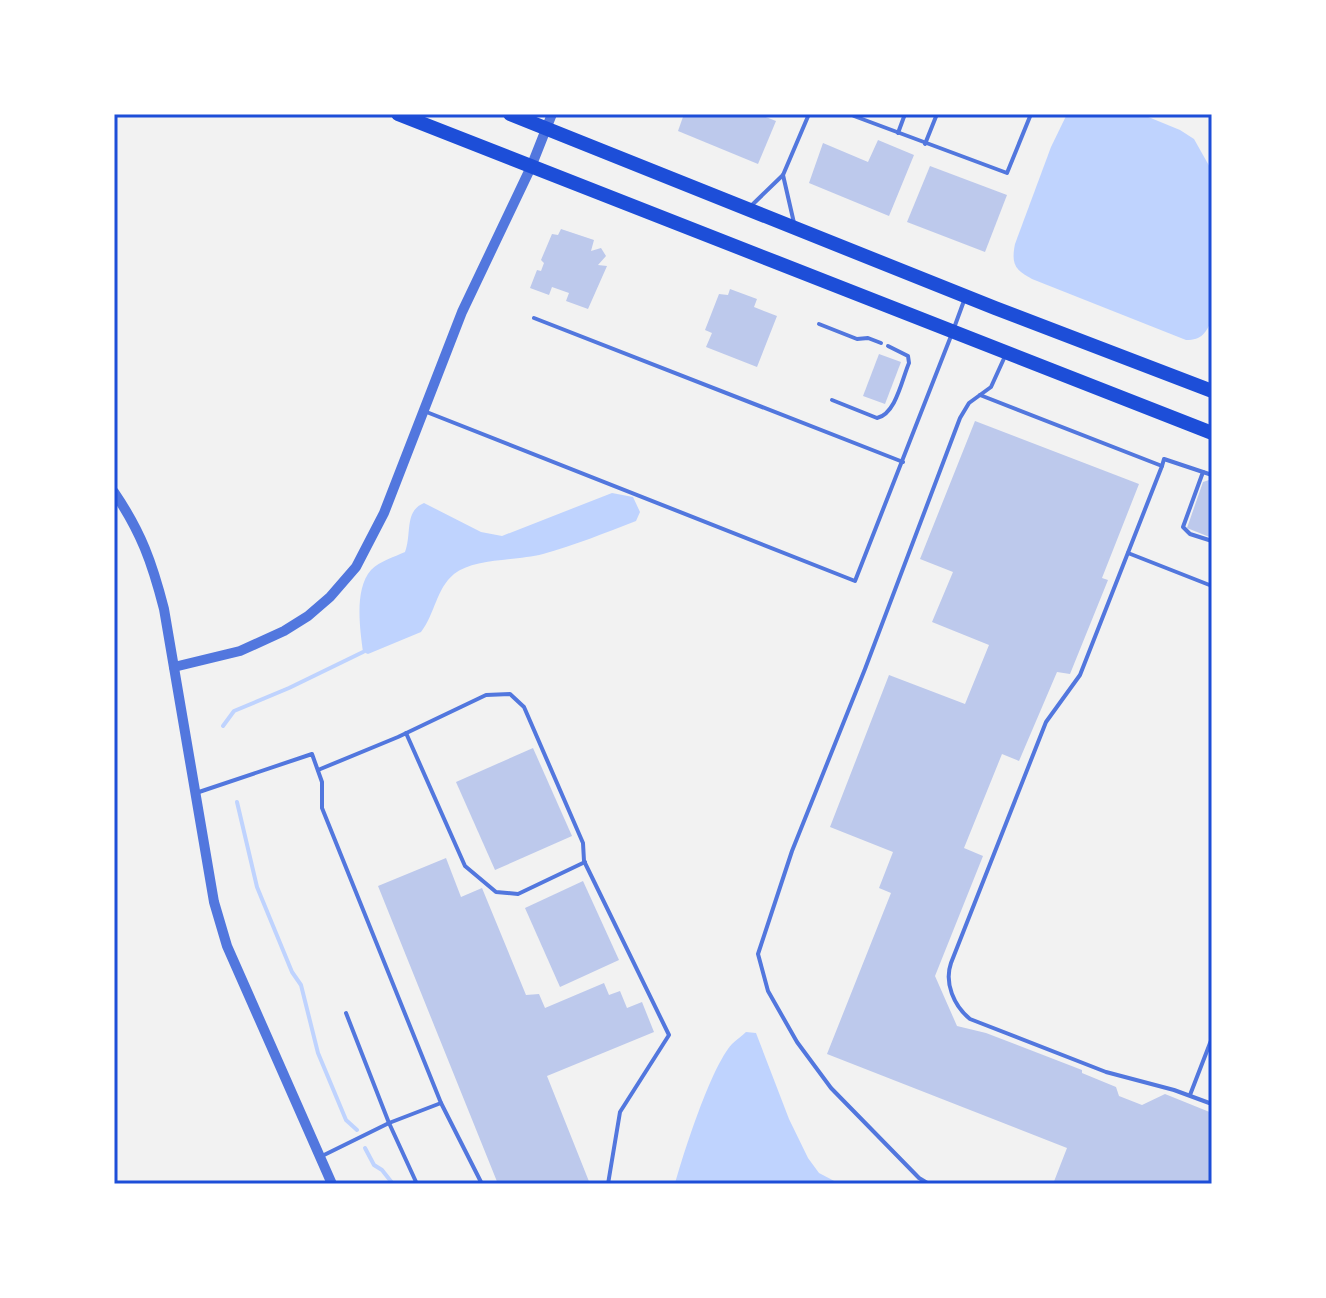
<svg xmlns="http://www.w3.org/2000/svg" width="1326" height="1298" viewBox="0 0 1326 1298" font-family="'DM Sans',sans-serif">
	<rect width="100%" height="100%" fill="#f2f2f2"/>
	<!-- water -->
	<g fill="#bfd3fe">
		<path d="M 1067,114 L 1141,114 L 1180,130 L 1194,139 L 1212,171 L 1212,319 C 1206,333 1202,340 1186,340 L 1032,279 C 1015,270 1011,264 1015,244 L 1051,147 Z"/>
		<path d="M 612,493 L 633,497 L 640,512 L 636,521 C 605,533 575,545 543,554 C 517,561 474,558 454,574 C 436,589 435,614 421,632 L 368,654 L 363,652 C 360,629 354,589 371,570 C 380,561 394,557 405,552 C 412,534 404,511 424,503 L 481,532 L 502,536 Z"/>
		<path d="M 746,1032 L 756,1033 L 789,1119 L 808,1158 L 819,1173 L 840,1184 L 675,1184 C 684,1152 711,1067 732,1044 C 736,1040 742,1036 746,1032 Z"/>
	</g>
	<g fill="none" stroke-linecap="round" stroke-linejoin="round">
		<!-- stream -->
		<g stroke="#bfd3fe" stroke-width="4">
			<polyline points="223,726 234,711 289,688 363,652"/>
			<polyline points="237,802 257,887 292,972 301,985 318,1053 346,1120 357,1130"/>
			<polyline points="365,1148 374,1165 382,1170 393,1184"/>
		</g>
	</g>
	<!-- building -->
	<g fill="#bdc9ec">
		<polygon points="684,114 758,114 776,121 758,164 678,131"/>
		<polygon points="878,140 914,155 889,216 809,183 823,143 868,162"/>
		<polygon points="930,166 1007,195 985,252 907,222"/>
		<polygon points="561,229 594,240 591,251 601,248 606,256 598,265 607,266 588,309 566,301 569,293 552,287 549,295 530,288 537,270 541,271 544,263 541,260 552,234 558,235"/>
		<polygon points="730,289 757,299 754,307 777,316 757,367 706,347 712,333 705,330 719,294 728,295"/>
		<polygon points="879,354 901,362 885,404 863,396"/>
		<polygon points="975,421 1139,484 1102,578 1108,580 1070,674 1057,672 1019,761 1002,754 964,848 983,856 935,976 957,1026 986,1033 1082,1070 1082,1073 1116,1087 1119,1096 1142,1105 1165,1094 1212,1113 1212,1184 1053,1184 1067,1148 827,1054 891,893 879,888 893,852 830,827 889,675 965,704 989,645 932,622 953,572 920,559"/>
		<polygon points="1209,480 1212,481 1212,538 1187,528 1203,482"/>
		<polygon points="533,748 572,836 495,870 456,782"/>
		<polygon points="446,858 461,897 482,888 526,995 539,994 545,1008 604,983 609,995 620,991 627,1008 642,1002 654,1032 547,1076 590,1184 498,1184 378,886"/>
		<polygon points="583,881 619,960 560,987 525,908"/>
	</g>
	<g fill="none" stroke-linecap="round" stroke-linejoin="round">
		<!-- service -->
		<g stroke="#5277de" stroke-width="4">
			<polyline points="854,114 854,116 1007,173 1031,114"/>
			<polyline points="898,133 905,114"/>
			<polyline points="925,144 937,114"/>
			<polyline points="783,175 794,223"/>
			<polyline points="752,205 783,175 809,114"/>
			<polyline points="534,318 903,462"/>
			<polyline points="819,324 857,339 868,338 881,343"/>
			<polyline points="954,328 965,298"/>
			<path d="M 980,395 L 1162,466 L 1080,675 L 1046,722 L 951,963 C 944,983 954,1006 970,1019 L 1106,1072 L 1174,1090 L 1212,1104"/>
			<path d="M 832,400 L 877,418 C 896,414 902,379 909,363 L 908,356 L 888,346"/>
			<polyline points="424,411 855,581 951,336"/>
			<polyline points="1162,466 1164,459 1212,475"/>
			<polyline points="1203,472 1183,527 1190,534 1212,541"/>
			<polyline points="1128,553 1212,586"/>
			<polyline points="406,733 465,866 496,892 518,894 585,862"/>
			<polyline points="318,770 398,737 486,695 510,694 524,707 583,843 584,861 669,1035 620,1112 608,1184"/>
			<polyline points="196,793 312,754 322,782 322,808 441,1103 389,1123 346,1013"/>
			<polyline points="1190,1095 1212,1038"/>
			<polyline points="441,1103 482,1184"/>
			<polyline points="322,1156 389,1123 417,1184"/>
			<polyline points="929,1184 919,1178 831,1088 797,1042 768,991 758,954 792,851 865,669 960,418 969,403 991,387 1006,354"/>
		</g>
		<!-- tertiary -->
		<g stroke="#5277de" stroke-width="10">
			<path d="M 114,492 C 141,532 152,562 164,609 L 214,902 L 227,946 L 332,1184"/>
			<polyline points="174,667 240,651 284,631 308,616 330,597 356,567 384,513 462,312 531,167 552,114"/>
		</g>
		<!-- trunk -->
		<g stroke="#1d4ed8" stroke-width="14">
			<polyline points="398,114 1212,433"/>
			<polyline points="510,114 995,308 1212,391"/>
		</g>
	</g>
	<!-- border -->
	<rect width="1326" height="1298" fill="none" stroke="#ffffff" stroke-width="232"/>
	<rect x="116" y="116" width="1094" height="1066" fill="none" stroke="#1d4ed8" stroke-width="3"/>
</svg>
